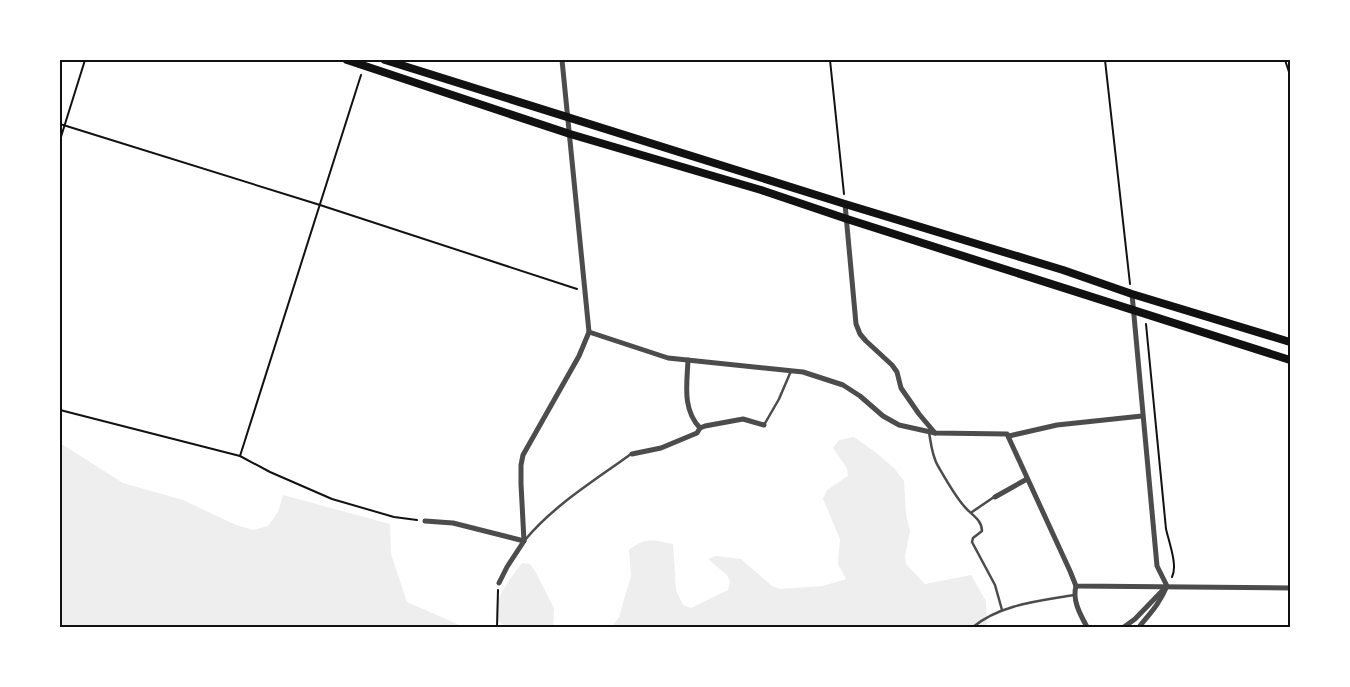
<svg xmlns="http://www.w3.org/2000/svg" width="1350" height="687" viewBox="0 0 1350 687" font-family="'Source Sans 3',sans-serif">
	<rect width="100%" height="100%" fill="#fff"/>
	<!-- green -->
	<g fill="#eee">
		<path d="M 854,437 L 875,452 L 894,468 L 904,481 L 906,515 L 910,531 L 905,556 L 906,564 L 925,584 L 971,575 L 986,601 L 987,627 L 612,627 L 619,617 L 631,576 L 629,550 C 645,537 654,540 673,544 L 676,590 L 683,605 L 691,608 L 728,590 L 730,582 L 727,575 L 708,559 L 716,556 L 741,559 L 772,586 L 780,589 L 823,586 L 846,579 L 838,564 L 840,539 L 823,499 L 827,490 L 848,476 L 847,468 L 833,448 L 839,440 Z"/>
		<polygon points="60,443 123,483 183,500 236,525 253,530 268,526 278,512 283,495 390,524 391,554 407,602 464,627 60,627"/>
		<path d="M 522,563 L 530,564 L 535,571 L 554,608 L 553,627 C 541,627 517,630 506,626 C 479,616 513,575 522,563 Z"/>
	</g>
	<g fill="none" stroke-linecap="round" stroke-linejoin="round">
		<!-- path -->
		<g stroke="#111" stroke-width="2">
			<polyline points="830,60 844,194"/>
			<polyline points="1105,60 1130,284"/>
			<polyline points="1285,60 1290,75"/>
			<polyline points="60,124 320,205 577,289"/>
			<polyline points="60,140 85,60"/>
			<path d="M 1146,324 L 1166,529 C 1169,542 1178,566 1172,577"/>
			<polyline points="60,410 240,456 270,472 332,499 394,517 417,520"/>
			<polyline points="240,456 361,75"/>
			<polyline points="497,627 498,590"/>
		</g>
		<!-- service -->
		<g stroke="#4c4c4c" stroke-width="2.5">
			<polyline points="764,425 779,399 791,371"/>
			<path d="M 929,432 C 931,444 932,456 938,466 C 945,478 955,496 964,506 C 970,514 982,519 982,531 L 973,538 L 972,542 L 995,585 L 1002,610"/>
			<polyline points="972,512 994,497"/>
			<path d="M 525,540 C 554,505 594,481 631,454"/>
			<path d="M 973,627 C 1001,604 1040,601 1074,595"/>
		</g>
		<!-- minor -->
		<g stroke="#4c4c4c" stroke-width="5">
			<polyline points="845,204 856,324 860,334 866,341 892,365 897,372 901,388 919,414 935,433"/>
			<path d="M 1132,294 L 1157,566 L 1167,586 C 1158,606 1152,611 1139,627"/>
			<polyline points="589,332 668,358 803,372 843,385 860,396 883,416 899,425 935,433 1007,434 1070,571 1076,586 1290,588"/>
			<path d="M 688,360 C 687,384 682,409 700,428"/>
			<polyline points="1009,436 1057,425 1142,416"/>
			<polyline points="632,454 661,448 697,433 700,428 705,426 743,419 764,425"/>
			<polyline points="995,497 1027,479"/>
			<polyline points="425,521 453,523 524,541"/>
			<polyline points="499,583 507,567 524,541 521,484 521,465 523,455 579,356 589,332 562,60"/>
			<path d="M 1076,586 C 1072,600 1080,614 1087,627"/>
			<polyline points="1124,627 1135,619 1163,590"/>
		</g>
		<!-- primary -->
		<g stroke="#111" stroke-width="8">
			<polyline points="347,60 570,134 761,190 847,219 1290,360"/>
			<polyline points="385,60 845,204 1063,270 1132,294 1290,342"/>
		</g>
	</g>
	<!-- border -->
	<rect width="1350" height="687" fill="none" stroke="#ffffff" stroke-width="122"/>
	<rect x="61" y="61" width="1228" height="565" fill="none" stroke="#111" stroke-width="2"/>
</svg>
